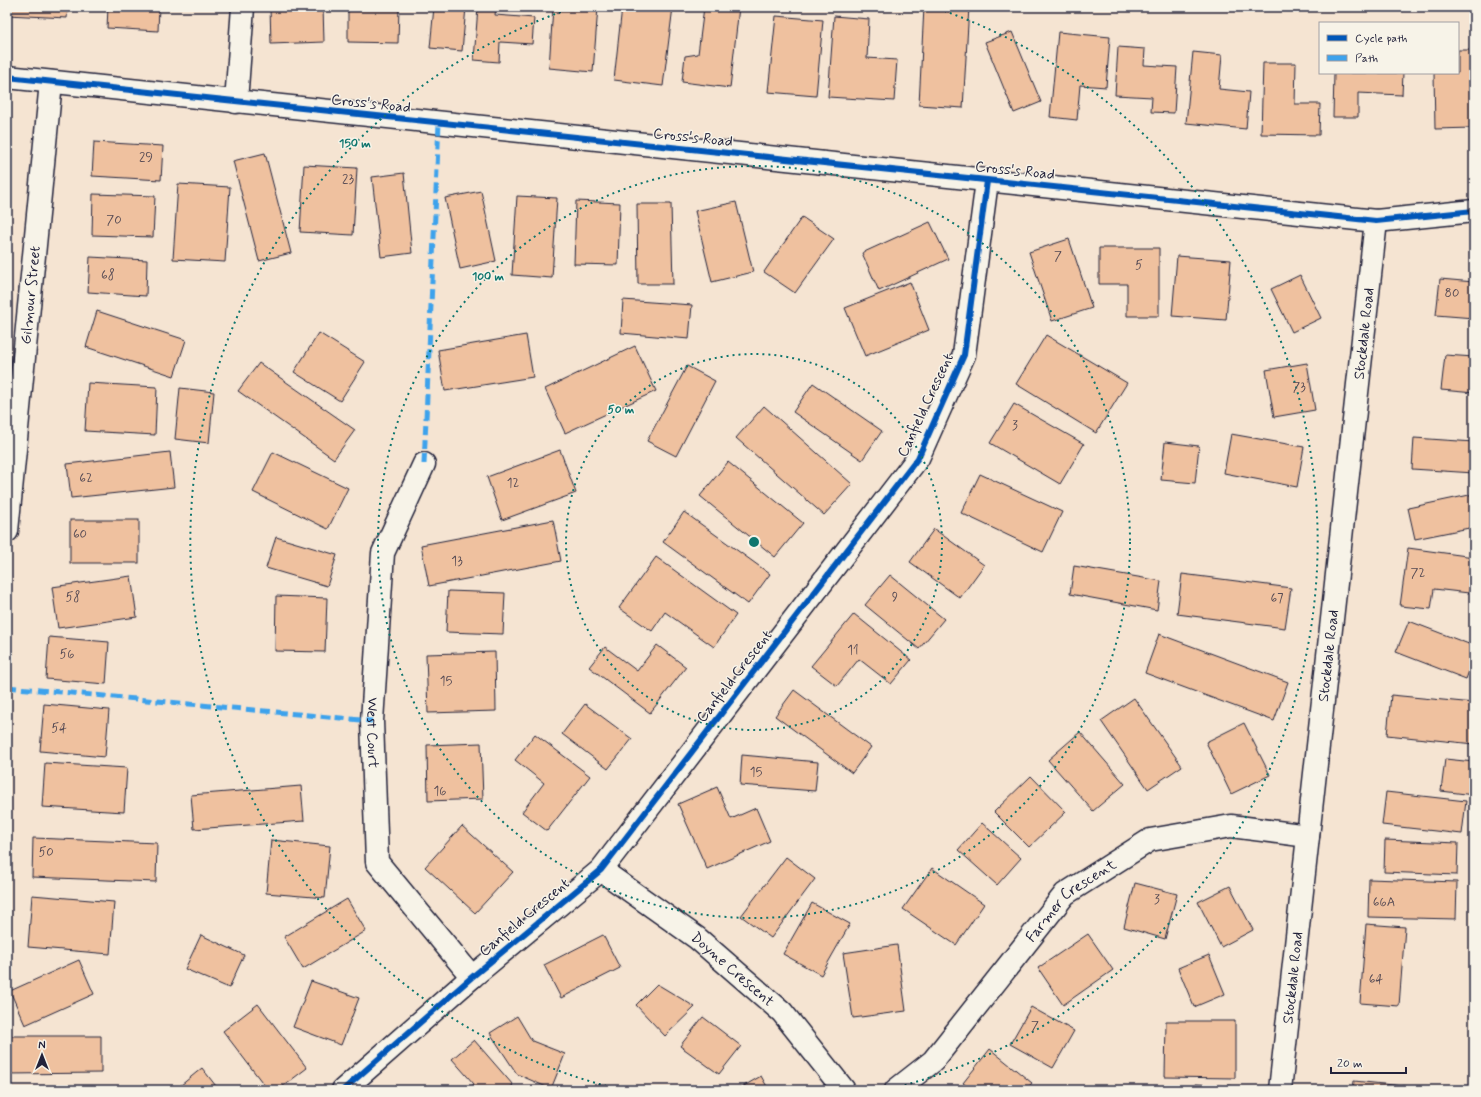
<svg xmlns="http://www.w3.org/2000/svg" width="1481" height="1097" viewBox="0 0 1481 1097" font-family="Mynerve,sans-serif">
	<rect width="100%" height="100%" fill="#f5e4d2"/>
	<filter id="ink" filterUnits="userSpaceOnUse"><feTurbulence type="fractalNoise" baseFrequency=".025" numOctaves="2"/><feDisplacementMap in="SourceGraphic" scale="8" xChannelSelector="R" yChannelSelector="G"/><feConvolveMatrix kernelMatrix="1 2 1 2 8 2 1 2 1" color-interpolation-filters="sRGB"/></filter>
	<g filter="url(#ink)">
		<!-- building -->
		<g fill="#efc19f" stroke="#22223b">
			<polygon points="7,7 68,7 67,18 7,15"/>
			<polygon points="108,7 159,7 158,31 107,28"/>
			<polygon points="270,7 323,7 324,42 271,44"/>
			<polygon points="348,7 399,7 398,43 348,42"/>
			<polygon points="434,7 466,7 462,51 430,48"/>
			<polygon points="478,7 496,7 495,15 534,18 532,44 500,42 499,62 474,60"/>
			<polygon points="553,7 598,7 593,72 549,68"/>
			<polygon points="622,7 673,7 663,86 614,80"/>
			<polygon points="704,7 739,7 730,88 682,82 685,56 698,54"/>
			<polygon points="924,7 969,7 963,108 919,105"/>
			<polygon points="776,16 823,20 816,96 768,92"/>
			<polygon points="834,16 869,19 867,58 897,60 894,101 828,97"/>
			<polygon points="1012,32 1041,102 1014,113 985,42"/>
			<polygon points="1058,32 1110,37 1106,87 1080,85 1077,120 1050,117"/>
			<polygon points="1118,47 1145,49 1144,65 1177,67 1174,113 1151,112 1152,97 1115,95"/>
			<polygon points="1458,50 1472,50 1473,128 1435,129 1434,73 1458,73"/>
			<polygon points="1193,52 1222,55 1219,89 1249,92 1246,129 1186,123"/>
			<polygon points="1263,63 1296,63 1295,104 1320,104 1319,135 1261,134"/>
			<polygon points="1334,73 1403,73 1402,95 1358,93 1358,117 1333,117"/>
			<polygon points="94,142 163,146 161,180 92,176"/>
			<polygon points="265,153 291,253 259,261 233,161"/>
			<polygon points="304,165 357,168 353,235 300,232"/>
			<polygon points="404,173 412,253 381,257 372,177"/>
			<polygon points="178,184 230,187 225,262 173,259"/>
			<polygon points="481,191 496,261 460,269 445,198"/>
			<polygon points="93,194 155,196 153,237 92,235"/>
			<polygon points="517,196 557,198 552,278 512,275"/>
			<polygon points="576,201 620,203 618,265 574,264"/>
			<polygon points="736,202 753,272 712,282 695,211"/>
			<polygon points="637,204 671,204 673,284 638,284"/>
			<polygon points="802,217 834,239 795,293 764,272"/>
			<polygon points="930,222 948,259 879,291 862,253"/>
			<polygon points="1069,239 1092,308 1052,321 1029,252"/>
			<polygon points="1099,248 1159,248 1159,316 1127,316 1127,284 1099,284"/>
			<polygon points="1177,256 1231,260 1226,320 1172,316"/>
			<polygon points="90,257 147,260 146,296 88,292"/>
			<polygon points="1300,275 1321,318 1292,332 1271,289"/>
			<polygon points="1440,279 1474,282 1474,318 1436,315"/>
			<polygon points="910,282 929,330 865,356 845,308"/>
			<polygon points="623,300 692,305 689,339 621,333"/>
			<polygon points="97,311 186,340 174,376 86,347"/>
			<polygon points="319,333 365,362 340,401 294,372"/>
			<polygon points="526,335 533,377 445,391 438,350"/>
			<polygon points="1046,335 1127,383 1096,433 1016,384"/>
			<polygon points="635,346 656,391 565,433 545,389"/>
			<polygon points="1445,355 1474,357 1474,393 1441,390"/>
			<polygon points="259,363 355,430 334,459 238,391"/>
			<polygon points="1307,363 1315,410 1274,417 1266,370"/>
			<polygon points="687,366 715,381 676,456 647,441"/>
			<polygon points="88,383 157,387 155,435 85,431"/>
			<polygon points="813,383 882,431 862,460 793,412"/>
			<polygon points="180,388 214,392 209,443 175,439"/>
			<polygon points="1014,404 1084,444 1060,484 990,443"/>
			<polygon points="764,406 852,484 824,515 736,438"/>
			<polygon points="1231,434 1304,447 1297,487 1224,473"/>
			<polygon points="1414,438 1474,442 1474,473 1412,469"/>
			<polygon points="1165,442 1199,446 1195,483 1161,480"/>
			<polygon points="560,450 576,493 502,520 487,477"/>
			<polygon points="170,452 174,487 71,498 67,464"/>
			<polygon points="273,452 348,488 328,529 253,492"/>
			<polygon points="728,462 803,523 775,557 700,496"/>
			<polygon points="980,474 1062,512 1043,552 961,513"/>
			<polygon points="1474,494 1474,527 1415,539 1408,508"/>
			<polygon points="684,512 770,574 748,604 663,542"/>
			<rect x="70" y="520" width="69" height="43"/>
			<polygon points="553,520 561,561 429,586 421,545"/>
			<polygon points="934,529 984,565 960,598 910,562"/>
			<polygon points="276,537 337,555 327,586 266,568"/>
			<polygon points="1408,548 1474,557 1469,593 1434,589 1431,609 1400,606"/>
			<polygon points="656,557 736,615 714,647 665,612 652,631 619,608"/>
			<polygon points="1074,566 1161,581 1157,610 1070,594"/>
			<polygon points="1182,574 1291,588 1285,628 1177,614"/>
			<polygon points="890,575 944,619 919,649 865,605"/>
			<polygon points="131,576 137,617 58,628 52,587"/>
			<polygon points="448,591 505,593 503,634 446,632"/>
			<polygon points="276,596 327,598 325,652 275,651"/>
			<polygon points="854,614 911,660 891,684 859,659 837,686 811,666"/>
			<polygon points="1409,621 1474,646 1474,658 1466,679 1396,652"/>
			<polygon points="1159,634 1288,682 1274,721 1145,673"/>
			<polygon points="49,637 109,642 106,684 46,679"/>
			<polygon points="657,645 686,667 650,713 589,667 605,647 637,671"/>
			<polygon points="495,652 496,711 428,713 426,654"/>
			<polygon points="794,690 871,747 852,773 775,716"/>
			<polygon points="1391,695 1474,703 1474,744 1387,735"/>
			<polygon points="1134,698 1182,766 1148,789 1101,721"/>
			<polygon points="44,704 109,710 105,757 40,751"/>
			<polygon points="585,704 632,739 608,769 562,734"/>
			<polygon points="1244,723 1270,775 1231,794 1206,742"/>
			<polygon points="1080,732 1125,784 1093,811 1048,760"/>
			<polygon points="535,734 590,776 547,831 522,812 544,783 515,760"/>
			<polygon points="481,743 483,799 428,801 427,745"/>
			<polygon points="742,755 818,762 815,791 740,785"/>
			<polygon points="1445,759 1474,762 1474,795 1441,791"/>
			<polygon points="45,763 127,768 124,812 42,807"/>
			<polygon points="1031,776 1066,812 1029,847 994,812"/>
			<polygon points="301,786 304,821 194,829 191,795"/>
			<polygon points="717,787 731,819 756,808 770,841 707,869 678,804"/>
			<polygon points="1386,792 1466,801 1462,834 1382,825"/>
			<polygon points="982,823 1021,858 997,885 958,850"/>
			<polygon points="462,826 513,872 475,913 425,867"/>
			<polygon points="33,838 157,843 156,882 32,877"/>
			<polygon points="271,840 330,846 325,898 266,893"/>
			<polygon points="1385,840 1458,843 1457,875 1384,872"/>
			<polygon points="786,857 815,879 771,938 741,916"/>
			<polygon points="932,868 984,904 956,945 903,909"/>
			<polygon points="1369,879 1457,882 1456,919 1368,917"/>
			<polygon points="1135,883 1177,894 1165,939 1124,927"/>
			<polygon points="1230,886 1253,930 1221,947 1198,902"/>
			<polygon points="32,895 114,902 110,954 28,947"/>
			<polygon points="347,899 366,931 303,969 284,937"/>
			<polygon points="812,903 850,924 821,975 783,954"/>
			<polygon points="1366,924 1405,927 1399,1006 1360,1003"/>
			<polygon points="1088,934 1113,970 1063,1005 1038,968"/>
			<polygon points="201,935 244,955 229,988 185,969"/>
			<polygon points="603,935 620,968 561,998 544,965"/>
			<polygon points="897,945 906,1011 853,1018 843,953"/>
			<polygon points="1209,955 1225,994 1194,1007 1178,968"/>
			<polygon points="79,960 94,994 25,1025 10,991"/>
			<polygon points="311,981 359,998 341,1045 293,1027"/>
			<polygon points="657,984 695,1007 665,1036 636,1005"/>
			<polygon points="258,1004 307,1068 278,1090 268,1090 223,1031"/>
			<polygon points="1031,1007 1074,1031 1053,1068 1010,1044"/>
			<polygon points="517,1016 532,1041 565,1054 551,1089 517,1074 490,1033"/>
			<polygon points="703,1017 741,1046 719,1074 680,1046"/>
			<polygon points="1166,1021 1235,1021 1235,1078 1165,1077"/>
			<polygon points="8,1036 101,1036 101,1073 8,1074"/>
			<polygon points="474,1040 513,1085 507,1090 467,1090 474,1084 452,1059"/>
			<polygon points="990,1049 1032,1083 1026,1090 972,1090 963,1083"/>
			<polygon points="202,1068 219,1090 175,1090"/>
			<polygon points="761,1076 769,1090 737,1090"/>
			<polygon points="1354,1081 1442,1090 1353,1090"/>
			<polygon points="1195,1084 1232,1086 1231,1090 1195,1090"/>
		</g>
		<g fill="none" stroke-linecap="round" stroke-linejoin="round">
			<defs>
				<g id="minor">
					<polyline points="236,102 243,7"/>
					<path id="s1" d="M 424,464 L 383,553 L 372,721 L 377,862 L 472,977"/>
					<path id="s2" d="M 7,531 L 51,82"/>
					<path id="s3" d="M 601,870 L 697,938 L 782,1012 L 844,1090"/>
					<polyline points="343,1090 472,977 601,870 918,458 964,355 987,181"/>
					<path id="s4" d="M 896,1090 L 933,1061 L 1065,894 L 1150,840 L 1231,826 L 1308,836"/>
				</g>
				<g id="tertiary">
					<polyline points="7,77 1376,221 1474,211"/>
					<path id="s5" d="M 1280,1090 L 1376,221"/>
				</g>
			</defs>
			<!-- minor casing -->
			<use href="#minor" stroke="#22223b" stroke-width="25"/>
			<!-- tertiary casing -->
			<use href="#tertiary" stroke="#22223b" stroke-width="25"/>
			<!-- minor -->
			<use href="#minor" stroke="#f7f3e8" stroke-width="22"/>
			<!-- tertiary -->
			<use href="#tertiary" stroke="#f7f3e8" stroke-width="22"/>
			<!-- quiet -->
			<g stroke="#3ea2ec" stroke-width="5" stroke-dasharray="10 5" stroke-linecap="butt">
				<polyline points="424,464 439,123"/>
				<polyline points="7,687 372,721"/>
			</g>
			<defs>
				<g id="cycleway">
					<polyline points="7,77 1376,221 1474,211"/>
					<polyline points="343,1090 472,977 601,870 918,458 964,355 987,181"/>
				</g>
			</defs>
			<!-- cycleway casing -->
			<use href="#cycleway" stroke="#f7f3e8" stroke-width="8"/>
			<!-- cycleway -->
			<use href="#cycleway" stroke="#0057b8" stroke-width="6"/>
		</g>
	</g>
	<!-- distance rings -->
	<g fill="none" stroke="#0f766e" stroke-width="2" stroke-dasharray="2 4">
		<circle cx="754" cy="542" r="188"/>
		<circle cx="754" cy="542" r="376"/>
		<path d="M618 1089A564 564 0 0 1 575 7M933 7A564 564 0 0 1 890 1089"/>
	</g>
	<g text-anchor="middle" stroke-width="3" stroke-linejoin="round" paint-order="stroke">
		<!-- number labels -->
		<g font-size="13" fill="#554a54">
			<text x="146" y="161">29</text>
			<text x="348" y="183">23</text>
			<text x="114" y="224">70</text>
			<text x="1058" y="260">7</text>
			<text x="1139" y="269">5</text>
			<text x="108" y="279">68</text>
			<text x="1452" y="297">80</text>
			<text x="1299" y="391">73</text>
			<text x="1015" y="429">3</text>
			<text x="86" y="482">62</text>
			<text x="513" y="487">12</text>
			<text x="80" y="538">60</text>
			<text x="457" y="565">13</text>
			<text x="1418" y="577">72</text>
			<text x="73" y="601">58</text>
			<text x="895" y="601">9</text>
			<text x="1277" y="602">67</text>
			<text x="853" y="654">11</text>
			<text x="67" y="658">56</text>
			<text x="446" y="685">15</text>
			<text x="59" y="732">54</text>
			<text x="756" y="776">15</text>
			<text x="440" y="795">16</text>
			<text x="46" y="856">50</text>
			<text x="1157" y="903">3</text>
			<text x="1384" y="906">66A</text>
			<text x="1376" y="983">64</text>
			<text x="1035" y="1030">7</text>
		</g>
		<!-- street labels -->
		<g font-size="15" fill="#22223b" stroke="#f7f3e8">
			<text transform="translate(371 103) rotate(6)" y="5">Cross's Road</text>
			<text transform="translate(693 137) rotate(6)" y="5">Cross's Road</text>
			<text transform="translate(1015 170) rotate(6)" y="5">Cross's Road</text>
			<text dy="5" stroke="none"><textPath href="#s2" startOffset="237">Gilmour Street</textPath></text>
			<text dy="5" stroke="none"><textPath href="#s5" startOffset="761">Stockdale Road</textPath></text>
			<text transform="translate(925 405) rotate(-65)" y="5">Canfield Crescent</text>
			<text dy="5" stroke="none"><textPath href="#s5" startOffset="437">Stockdale Road</textPath></text>
			<text transform="translate(734 676) rotate(-52)" y="5">Canfield Crescent</text>
			<text dy="5" stroke="none"><textPath href="#s1" startOffset="278">West Court</textPath></text>
			<text dy="5" stroke="none"><textPath href="#s4" startOffset="260">Farmer Crescent</textPath></text>
			<text transform="translate(524 917) rotate(-40)" y="5">Canfield Crescent</text>
			<text dy="5" stroke="none"><textPath href="#s3" startOffset="165">Doyne Crescent</textPath></text>
			<text dy="5" stroke="none"><textPath href="#s5" startOffset="113">Stockdale Road</textPath></text>
		</g>
	</g>
	<circle cx="754" cy="542" r="6" fill="#0f766e" stroke="#f7f3e8" stroke-width="2"/>
	<g font-size="12" text-anchor="middle" font-weight="bold" fill="#0f766e" stroke="#f7f3e8" stroke-width="3" stroke-linejoin="round" paint-order="stroke">
		<text x="355" y="147">150 m</text>
		<text x="488" y="280">100 m</text>
		<text x="621" y="413">50 m</text>
	</g>
	<!-- margin -->
	<rect width="1481" height="1097" fill="none" stroke="#f7f3e8" stroke-width="24"/>
	<rect x="12" y="12" width="1457" height="1073" fill="none" stroke="#22223b" stroke-width="1.5" filter="url(#ink)"/>
	<!-- legend -->
	<rect x="1319" y="22" width="140" height="52" fill="#f7f3e8" stroke="#a29fa3"/>
	<rect x="1327" y="35" width="20" height="6" fill="#0057b8" stroke="#a29fa3"/>
	<text x="1355" y="42" font-size="12" fill="#22223b">Cycle path</text>
	<rect x="1327" y="55" width="20" height="6" fill="#3ea2ec" stroke="#a29fa3"/>
	<text x="1355" y="62" font-size="12" fill="#22223b">Path</text>
	<!-- north arrow -->
	<g transform="translate(42 1055)" stroke="#f7f3e8" stroke-width="3" paint-order="stroke">
	<path d="M0-3L7 15L0 10L-7 15Z" fill="#22223b"/>
	<text y="-6" font-size="11" font-weight="bold" text-anchor="middle" fill="#22223b">N</text>
	</g>
	<!-- scale -->
	<path d="M1331 1067v6h75v-6" fill="none" stroke="#22223b" stroke-width="2"/>
	<text x="1337" y="1067" font-size="12" fill="#22223b" stroke="#f7f3e8" stroke-width="3" paint-order="stroke">20 m</text>
</svg>
